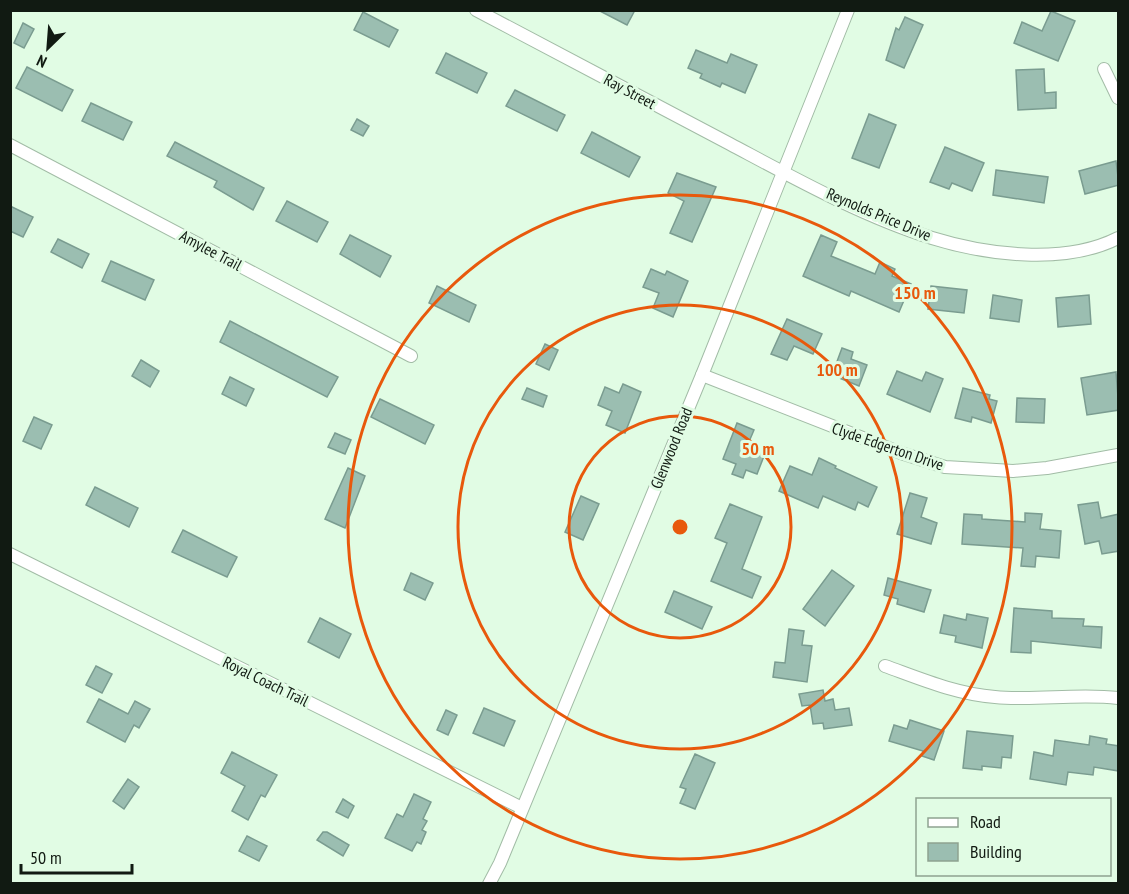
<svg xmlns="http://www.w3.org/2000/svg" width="1129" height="894" viewBox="0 0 1129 894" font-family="'PT Sans Narrow',sans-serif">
	<rect width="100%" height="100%" fill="#e1fce4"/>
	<!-- building -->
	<g fill="#9bbeb1" stroke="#7a9c90" stroke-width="1.5">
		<polygon points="598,10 635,10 627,25"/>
		<polygon points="1051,11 1075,21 1058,61 1014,43 1022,22 1042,31"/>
		<polygon points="363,12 398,30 389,47 354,30"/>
		<polygon points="905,17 923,25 904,68 886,60 896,28 899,30"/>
		<polygon points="23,23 34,29 24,48 14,43"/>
		<polygon points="696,50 727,63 731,54 757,65 745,93 722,83 720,87 700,78 702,74 688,68"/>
		<polygon points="446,53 487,73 477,93 436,73"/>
		<polygon points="27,67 73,90 62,111 16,88"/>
		<polygon points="1044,69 1045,93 1056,92 1056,108 1018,110 1016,70"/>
		<polygon points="515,90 565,115 557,131 506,106"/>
		<polygon points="91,103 132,122 123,140 82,121"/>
		<polygon points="869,114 896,125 879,168 852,158"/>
		<polygon points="357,119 369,126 363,136 351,130"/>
		<polygon points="592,132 640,157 629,177 581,153"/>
		<polygon points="175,142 264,188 253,210 214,187 217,181 167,156"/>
		<polygon points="945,147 984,163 972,191 952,183 949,189 930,182"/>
		<polygon points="1116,161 1119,185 1085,194 1079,171"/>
		<polygon points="996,170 1048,177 1044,203 993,195"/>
		<polygon points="677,173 716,187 692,242 670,233 684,201 668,193"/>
		<polygon points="287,201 328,222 317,242 276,221"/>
		<polygon points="10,206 33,217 23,237 10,231"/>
		<polygon points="350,235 391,256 380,277 340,254"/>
		<polygon points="821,235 837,242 831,256 875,274 880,262 895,269 892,276 911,284 899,312 851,291 849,296 803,276"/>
		<polygon points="58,239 89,254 82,268 51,252"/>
		<polygon points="111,261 154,280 145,300 102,281"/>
		<polygon points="651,269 665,275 667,271 688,281 673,317 653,308 659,293 643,287"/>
		<polygon points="437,286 476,305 469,322 429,303"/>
		<polygon points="931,286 967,290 964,313 928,309"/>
		<polygon points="993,295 1022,300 1019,322 990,318"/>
		<polygon points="1089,295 1091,324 1058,327 1056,298"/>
		<polygon points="787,319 822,334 813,354 794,346 787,360 771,354"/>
		<polygon points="230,321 338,377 327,397 220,342"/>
		<polygon points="545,344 558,350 549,370 536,364"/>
		<polygon points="842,348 853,352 851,359 867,365 859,386 832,375"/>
		<polygon points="141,360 159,371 150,387 132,376"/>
		<polygon points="897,371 922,381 926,372 943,379 930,412 887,394"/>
		<polygon points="1116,372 1119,410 1087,415 1081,378"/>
		<polygon points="230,377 254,389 246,406 222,394"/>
		<polygon points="623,384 641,392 625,433 606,425 612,411 598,405 605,387 619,393"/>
		<polygon points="527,388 547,396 543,407 522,399"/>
		<polygon points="963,388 990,395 989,399 997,401 991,423 972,417 971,422 955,418"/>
		<polygon points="1017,398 1045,399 1044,423 1016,422"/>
		<polygon points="380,399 434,425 425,444 371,417"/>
		<polygon points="34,417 52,425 41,449 23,441"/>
		<polygon points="737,423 754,430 748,444 766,451 757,474 746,470 743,478 732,474 736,464 723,459"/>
		<polygon points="335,433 351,440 345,454 328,447"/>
		<polygon points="819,458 836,466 835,468 877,487 868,507 858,502 855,510 823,496 818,508 779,491 790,466 812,475"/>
		<polygon points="348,468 365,476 345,528 325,519"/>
		<polygon points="95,487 138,508 129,527 86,505"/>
		<polygon points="910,493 927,498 921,517 937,523 931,544 897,534"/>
		<polygon points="581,496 599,504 583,540 565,532"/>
		<polygon points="1098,502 1101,518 1119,514 1119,551 1102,554 1099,541 1085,544 1078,505"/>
		<polygon points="730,504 762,517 742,569 761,577 752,598 711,581 727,543 715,538"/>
		<polygon points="1025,513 1042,514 1040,529 1061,531 1059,558 1036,556 1035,567 1021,566 1023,548 962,544 964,514 982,515 982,519 1025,522"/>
		<polygon points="183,530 237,557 227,577 172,552"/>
		<polygon points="832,570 854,586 825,626 803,609"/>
		<polygon points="411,573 433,583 425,600 404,590"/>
		<polygon points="888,578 931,590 924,612 897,604 898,599 884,595"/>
		<polygon points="674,591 712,607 702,629 665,612"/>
		<polygon points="1014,608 1052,611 1052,618 1084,619 1083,626 1102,627 1101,648 1031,641 1031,653 1011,652"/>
		<polygon points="967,614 988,618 982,648 955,642 956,636 940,633 944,615 966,620"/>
		<polygon points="320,618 351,634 339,658 308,642"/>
		<polygon points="789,629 804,631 802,645 812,646 807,682 773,677 775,662 785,663"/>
		<polygon points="96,666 112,674 102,693 86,685"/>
		<polygon points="823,690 825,701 833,699 835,710 849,708 852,725 824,729 823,723 813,724 810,705 802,706 799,694"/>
		<polygon points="99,699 128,714 135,701 150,709 139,728 134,725 125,742 87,722"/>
		<polygon points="484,708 515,721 504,746 473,733"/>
		<polygon points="446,710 457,715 448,735 437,730"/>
		<polygon points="910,720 944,731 934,760 922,756 923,751 889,741 894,725 907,729"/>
		<polygon points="967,731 1013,736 1011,758 1002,757 1001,768 982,766 982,770 963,768"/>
		<polygon points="1090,736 1107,739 1106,744 1119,746 1119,771 1094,767 1093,775 1068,772 1066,785 1030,779 1034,752 1053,756 1055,740 1089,745"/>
		<polygon points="232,752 277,775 265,797 261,795 248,820 232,811 245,786 221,773"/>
		<polygon points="695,754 715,763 695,809 680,803 686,789 680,787"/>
		<polygon points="128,779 139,787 124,809 113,801"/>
		<polygon points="414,794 431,802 423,819 427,821 422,830 426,832 421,844 417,842 412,851 385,838 397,814 403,817"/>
		<polygon points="343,799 354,806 348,818 336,812"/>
		<polygon points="323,832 327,832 349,845 343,856 317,840"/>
		<polygon points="247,836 267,846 259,861 239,851"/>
	</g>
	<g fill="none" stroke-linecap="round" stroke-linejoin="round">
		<defs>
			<g id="street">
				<path d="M 476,10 C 561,55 645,99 730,144 C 794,178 862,216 932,238 C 987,255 1065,265 1118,238"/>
				<polyline points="1104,69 1118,98"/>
				<polyline points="10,145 411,356"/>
				<polyline points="702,375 901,453 945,467 1013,471 1047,468 1118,455"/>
				<polyline points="10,554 522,808"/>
				<path d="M 885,666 C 921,679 956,694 995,697 C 1036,701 1077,693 1118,698"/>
				<polyline points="489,884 500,863 702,375 848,10"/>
			</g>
		</defs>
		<!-- street casing -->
		<use href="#street" stroke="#a2bca6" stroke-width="14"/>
		<!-- street -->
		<use href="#street" stroke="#fff" stroke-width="12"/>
	</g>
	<!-- distance rings -->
	<g fill="none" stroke="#e8590c" stroke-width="3">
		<circle cx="680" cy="527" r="111"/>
		<circle cx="680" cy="527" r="222"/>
		<circle cx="680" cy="527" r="332"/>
	</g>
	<g text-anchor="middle" stroke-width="6" stroke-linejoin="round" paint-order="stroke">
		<!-- street labels -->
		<g font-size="16" fill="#111a12" stroke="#e1fce4">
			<text transform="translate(630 91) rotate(28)" y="6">Ray Street</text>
			<text transform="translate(879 214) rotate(23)" y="6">Reynolds Price Drive</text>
			<text transform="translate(211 250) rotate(28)" y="6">Amylee Trail</text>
			<text transform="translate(888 446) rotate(19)" y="6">Clyde Edgerton Drive</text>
			<text transform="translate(671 448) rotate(-68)" y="6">Glenwood Road</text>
			<text transform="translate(266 681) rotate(26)" y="6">Royal Coach Trail</text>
		</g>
	</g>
	<circle cx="680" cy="527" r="9" fill="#e8590c" stroke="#e1fce4" stroke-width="3"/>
	<g font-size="18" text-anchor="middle" font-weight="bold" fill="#e8590c" stroke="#e1fce4" stroke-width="6" stroke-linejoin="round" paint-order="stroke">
		<text x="915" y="299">150 m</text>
		<text x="837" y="376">100 m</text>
		<text x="758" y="455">50 m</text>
	</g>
	<!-- border -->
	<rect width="1129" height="894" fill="none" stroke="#111a12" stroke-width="24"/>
	<!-- legend -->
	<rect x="916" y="798" width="195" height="78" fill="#e1fce4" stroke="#8ea290" stroke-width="1.5"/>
	<rect x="928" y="818" width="30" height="9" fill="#ffffff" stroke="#8ea290" stroke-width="1.5"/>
	<text x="970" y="828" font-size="18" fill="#111a12">Road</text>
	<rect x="928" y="843" width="30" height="18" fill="#9bbeb1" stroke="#8ea290" stroke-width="1.5"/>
	<text x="970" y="858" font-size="18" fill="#111a12">Building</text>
	<!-- north arrow -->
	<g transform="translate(48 48) rotate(205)" stroke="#e1fce4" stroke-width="4.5" paint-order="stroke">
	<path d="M0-4.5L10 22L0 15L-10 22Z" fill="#111a12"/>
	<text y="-9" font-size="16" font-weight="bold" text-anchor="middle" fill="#111a12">N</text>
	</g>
	<!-- scale -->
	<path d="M21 864v9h111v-9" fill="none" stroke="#111a12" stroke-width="3"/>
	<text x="30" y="864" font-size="18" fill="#111a12" stroke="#e1fce4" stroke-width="4.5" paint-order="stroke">50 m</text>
</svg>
